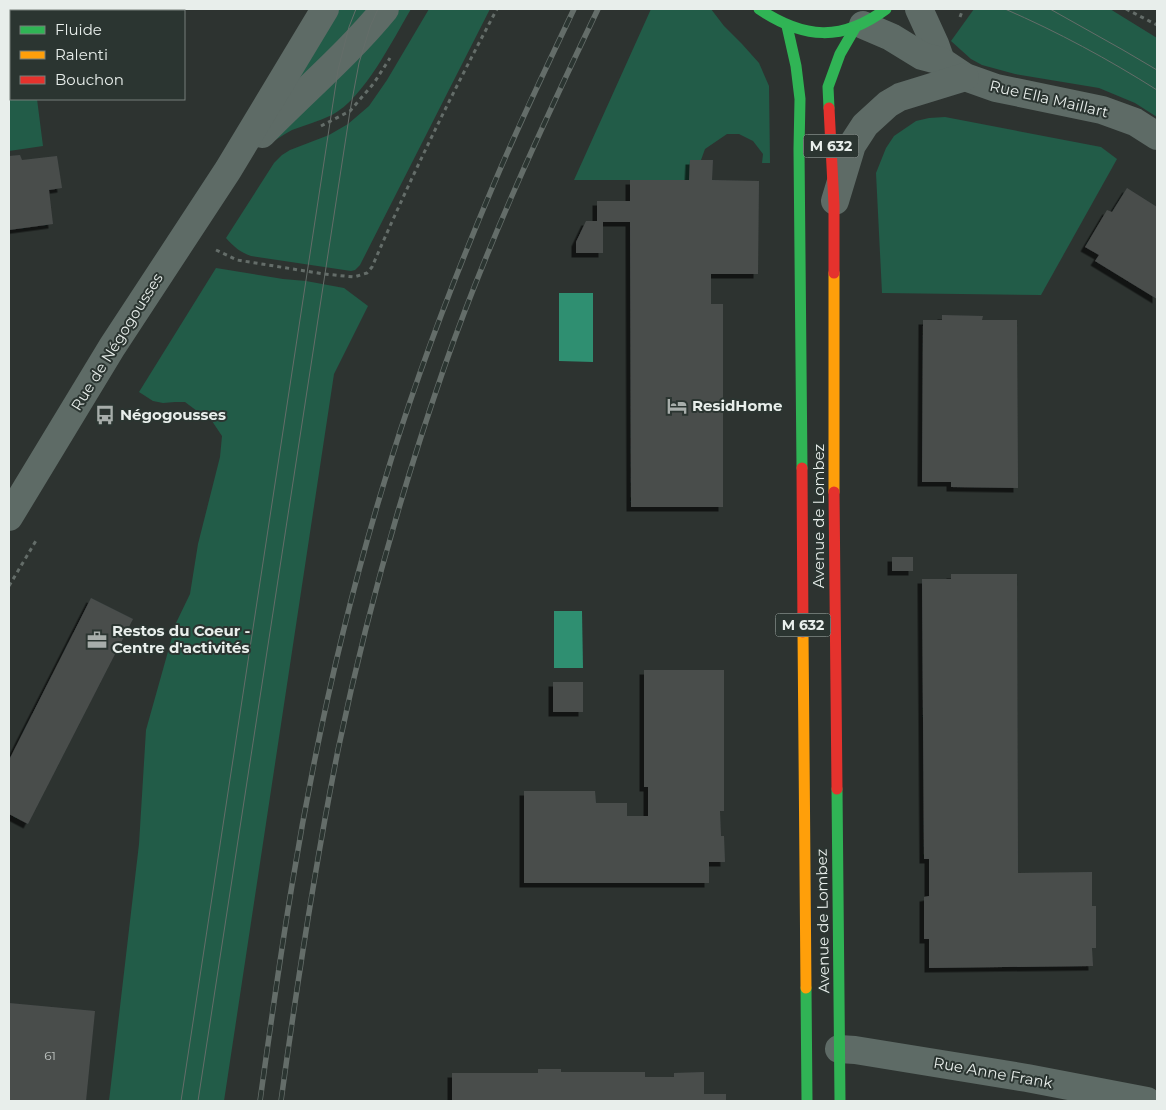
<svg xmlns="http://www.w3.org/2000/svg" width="1166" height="1110" viewBox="0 0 1166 1110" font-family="Montserrat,sans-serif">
	<defs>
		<filter id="shadow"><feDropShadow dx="-4.5" dy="4.5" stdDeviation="0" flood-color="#0009"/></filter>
	</defs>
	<rect width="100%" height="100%" fill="#2d3330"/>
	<!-- green -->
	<g fill="#225c48">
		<polygon points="9,9 162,9 156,11 11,11 11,61 9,62"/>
		<polygon points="332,9 375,9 280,102"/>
		<path d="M 400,9 L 411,9 C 392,41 364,98 332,115 C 319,121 305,125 292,130 C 283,135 275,140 266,146 Z"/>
		<path d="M 429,9 L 490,9 L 360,265 L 355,270 L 351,271 L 251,256 C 240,252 234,247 226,238 L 274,163 L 282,155 L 290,150 L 329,135 L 348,124 L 369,106 L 387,80 Z"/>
		<polygon points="651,9 711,9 724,26 742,44 759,63 769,86 770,163 762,163 763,154 753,141 739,134 727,134 705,149 701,160 690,160 689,180 574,180"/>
		<polygon points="974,9 1110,9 1157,38 1157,117 1135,103 1099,88 1015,74 982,65 971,59 951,41"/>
		<polygon points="11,65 11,99 37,99 43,146 9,151 9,66"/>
		<polygon points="945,117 1101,147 1117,159 1041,295 882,293 876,173 886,148 894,136 916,121 929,118"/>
		<polygon points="216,268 283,279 306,281 344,288 368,306 334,374 224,1101 109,1101 139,844 146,730 176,623 190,594 198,544 220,457 222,436 210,418 197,411 185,402 175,402 163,403 153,401 139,392"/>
	</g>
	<!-- water -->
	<g fill="#2f8f71">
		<polygon points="559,293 593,293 593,362 559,361"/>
		<polygon points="554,611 582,611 583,668 554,668"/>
	</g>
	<!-- building -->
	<g fill="#494d4c" filter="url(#shadow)">
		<polygon points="20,155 22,160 57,156 62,188 49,190 53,224 9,230 9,156"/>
		<polygon points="690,160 713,160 712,180 759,181 758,274 711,274 711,304 723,304 723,507 631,507 630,222 603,222 603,253 576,253 576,242 586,221 597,221 597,201 630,201 630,180 689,180"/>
		<polygon points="1127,188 1157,207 1157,299 1095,261 1099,255 1085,247 1107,210 1112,212"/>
		<polygon points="942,315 983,316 982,320 1017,320 1018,488 951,487 951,482 922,482 923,320 942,320"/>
		<rect x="892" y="557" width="21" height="14"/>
		<polygon points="951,574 1017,574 1018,873 1092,872 1092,906 1096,906 1096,948 1092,948 1093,966 929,968 929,939 924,939 924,897 929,896 929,859 924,859 922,579 951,579"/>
		<polygon points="91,598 133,619 28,824 9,814 9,760"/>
		<polygon points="644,670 724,670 724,811 720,811 721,836 724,836 725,862 709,862 709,883 524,883 524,791 595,791 596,803 627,803 627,816 648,816 648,787 644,787"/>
		<rect x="553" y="682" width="30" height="30"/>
		<polygon points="9,1003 95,1011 86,1101 9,1101"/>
		<polygon points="538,1069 561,1069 561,1072 645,1072 645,1077 674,1077 674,1073 704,1072 704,1094 726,1094 726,1101 452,1101 452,1073 538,1073"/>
	</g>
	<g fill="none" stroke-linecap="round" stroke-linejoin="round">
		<!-- path -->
		<g stroke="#646d69" stroke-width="3" stroke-dasharray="4 4" stroke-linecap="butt">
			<polyline points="1126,9 1157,25"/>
			<polyline points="960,17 963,9"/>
			<polyline points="321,126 350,111 374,83 390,58"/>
			<path d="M 216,250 L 237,260 L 324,274 L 354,277 L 367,273 L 372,267 C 410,179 452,93 497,9"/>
			<polyline points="9,586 37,539"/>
		</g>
		<!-- street -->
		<g stroke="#5e6b66" stroke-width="28">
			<polyline points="919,9 935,44 941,61"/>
			<polyline points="863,25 891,37 922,56 941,61 965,77 996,88 1102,110 1135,122 1157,136"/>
			<path d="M 262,134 C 303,92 348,54 385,9"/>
			<polyline points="835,201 852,145 865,125 888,104 900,97 965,77"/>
			<polyline points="9,517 112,347 228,170 325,9"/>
			<polyline points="839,1049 855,1050 1027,1078 1147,1101"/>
		</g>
		<!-- fast -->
		<g stroke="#30b455" stroke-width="11">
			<path d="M 759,9 C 804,39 842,42 886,9"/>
			<polyline points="787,26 796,66 800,99 799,149 802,468"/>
			<polyline points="829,108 828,87 840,54 855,28"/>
			<polyline points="837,789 840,1101"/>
			<polyline points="806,988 807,1101"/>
		</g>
		<!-- slow -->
		<g stroke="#ff9f0a" stroke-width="11">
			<polyline points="834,273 834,492"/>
			<polyline points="803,632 806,988"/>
		</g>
		<!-- jam -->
		<g stroke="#e5322d" stroke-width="11">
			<polyline points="829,108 834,205 834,273"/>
			<polyline points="802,468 803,632"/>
			<polyline points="834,492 837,789"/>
		</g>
		<!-- tram -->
		<g stroke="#646d69" stroke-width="1">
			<path d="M 1005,9 C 1058,32 1108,59 1157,90"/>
			<polyline points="1050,9 1123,50 1157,70"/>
			<polyline points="181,1101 338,70 349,27 356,9"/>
			<polyline points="198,1101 350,111 359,63 370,27 378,9"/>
		</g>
		<defs>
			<g id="rail">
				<path d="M 260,1101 C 270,1029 280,957 292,885 C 314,750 344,614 384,483 C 414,382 452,283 493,186 C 518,126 546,68 574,9"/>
				<path d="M 281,1101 C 297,984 315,866 338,750 C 365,620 401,492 444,368 C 487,245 542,126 598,9"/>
			</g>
		</defs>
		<!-- rail casing -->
		<use href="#rail" stroke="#646d69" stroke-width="5.5"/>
		<!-- rail -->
		<use href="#rail" stroke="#2b3531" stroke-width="4" stroke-dasharray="11" stroke-linecap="butt"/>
	</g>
	<!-- icons -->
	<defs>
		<symbol id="hotel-bare" viewBox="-9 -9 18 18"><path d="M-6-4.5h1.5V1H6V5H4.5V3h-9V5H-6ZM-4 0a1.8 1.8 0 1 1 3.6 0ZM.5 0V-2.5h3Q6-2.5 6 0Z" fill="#a7adaa" stroke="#2b3531" stroke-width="2.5" paint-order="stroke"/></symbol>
		<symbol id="bus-bare" viewBox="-9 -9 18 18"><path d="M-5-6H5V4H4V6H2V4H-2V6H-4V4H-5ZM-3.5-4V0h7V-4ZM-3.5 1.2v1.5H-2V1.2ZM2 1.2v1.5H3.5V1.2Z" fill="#a7adaa" stroke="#2b3531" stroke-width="2.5" paint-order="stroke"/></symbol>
		<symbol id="office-bare" viewBox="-9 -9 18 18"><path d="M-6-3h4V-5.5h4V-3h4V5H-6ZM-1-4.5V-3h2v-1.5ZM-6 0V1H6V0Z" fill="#a7adaa" stroke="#2b3531" stroke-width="2.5" paint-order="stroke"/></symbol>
	</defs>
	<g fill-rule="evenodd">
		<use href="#hotel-bare" x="663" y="392" width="28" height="28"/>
		<use href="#bus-bare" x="91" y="401" width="28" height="28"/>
		<use href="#office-bare" x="83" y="626" width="28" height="28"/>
	</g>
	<g text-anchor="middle" stroke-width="4" stroke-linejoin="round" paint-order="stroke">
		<!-- number labels -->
		<g font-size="12" fill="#c0c6c3">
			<text x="50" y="1060">61</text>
		</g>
		<!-- shield labels -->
		<g fill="#2b3531" stroke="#afb6b3" stroke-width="1">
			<rect x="803.5" y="134.5" width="55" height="23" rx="4"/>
			<rect x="775.5" y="613.5" width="55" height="23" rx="4"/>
		</g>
		<g font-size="14" font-weight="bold" fill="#e8eeeb">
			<text x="831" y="151">M 632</text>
			<text x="803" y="630">M 632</text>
		</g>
		<!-- street labels -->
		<g font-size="15" fill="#e8eeeb" stroke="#2b3531">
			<text transform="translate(1049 99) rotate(13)" y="5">Rue Ella Maillart</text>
			<text transform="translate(117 342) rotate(-58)" y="5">Rue de Négogousses</text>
			<text transform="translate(819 516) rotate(-90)" y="5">Avenue de Lombez</text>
			<text transform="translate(823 921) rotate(-91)" y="5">Avenue de Lombez</text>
			<text transform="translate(993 1073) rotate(10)" y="5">Rue Anne Frank</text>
		</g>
		<!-- poi labels -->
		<g font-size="15" font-weight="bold" fill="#e8eeeb" stroke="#2b3531" text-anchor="start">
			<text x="692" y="411">ResidHome</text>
			<text x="120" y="420">Négogousses</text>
			<text x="112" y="636">Restos du Coeur -<tspan x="112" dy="17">Centre d'activités</tspan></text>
		</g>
	</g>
	<!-- border -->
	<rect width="1166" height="1110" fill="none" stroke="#e8eeeb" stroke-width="20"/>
	<!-- legend -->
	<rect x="10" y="10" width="175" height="90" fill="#2b3531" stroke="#777f7b"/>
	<rect x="20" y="26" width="25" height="8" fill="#30b455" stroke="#777f7b"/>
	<text x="55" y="35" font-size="15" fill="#e8eeeb">Fluide</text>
	<rect x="20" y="51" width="25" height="8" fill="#ff9f0a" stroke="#777f7b"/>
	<text x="55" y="60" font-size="15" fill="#e8eeeb">Ralenti</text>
	<rect x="20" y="76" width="25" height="8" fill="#e5322d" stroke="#777f7b"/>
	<text x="55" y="85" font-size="15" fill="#e8eeeb">Bouchon</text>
</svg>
